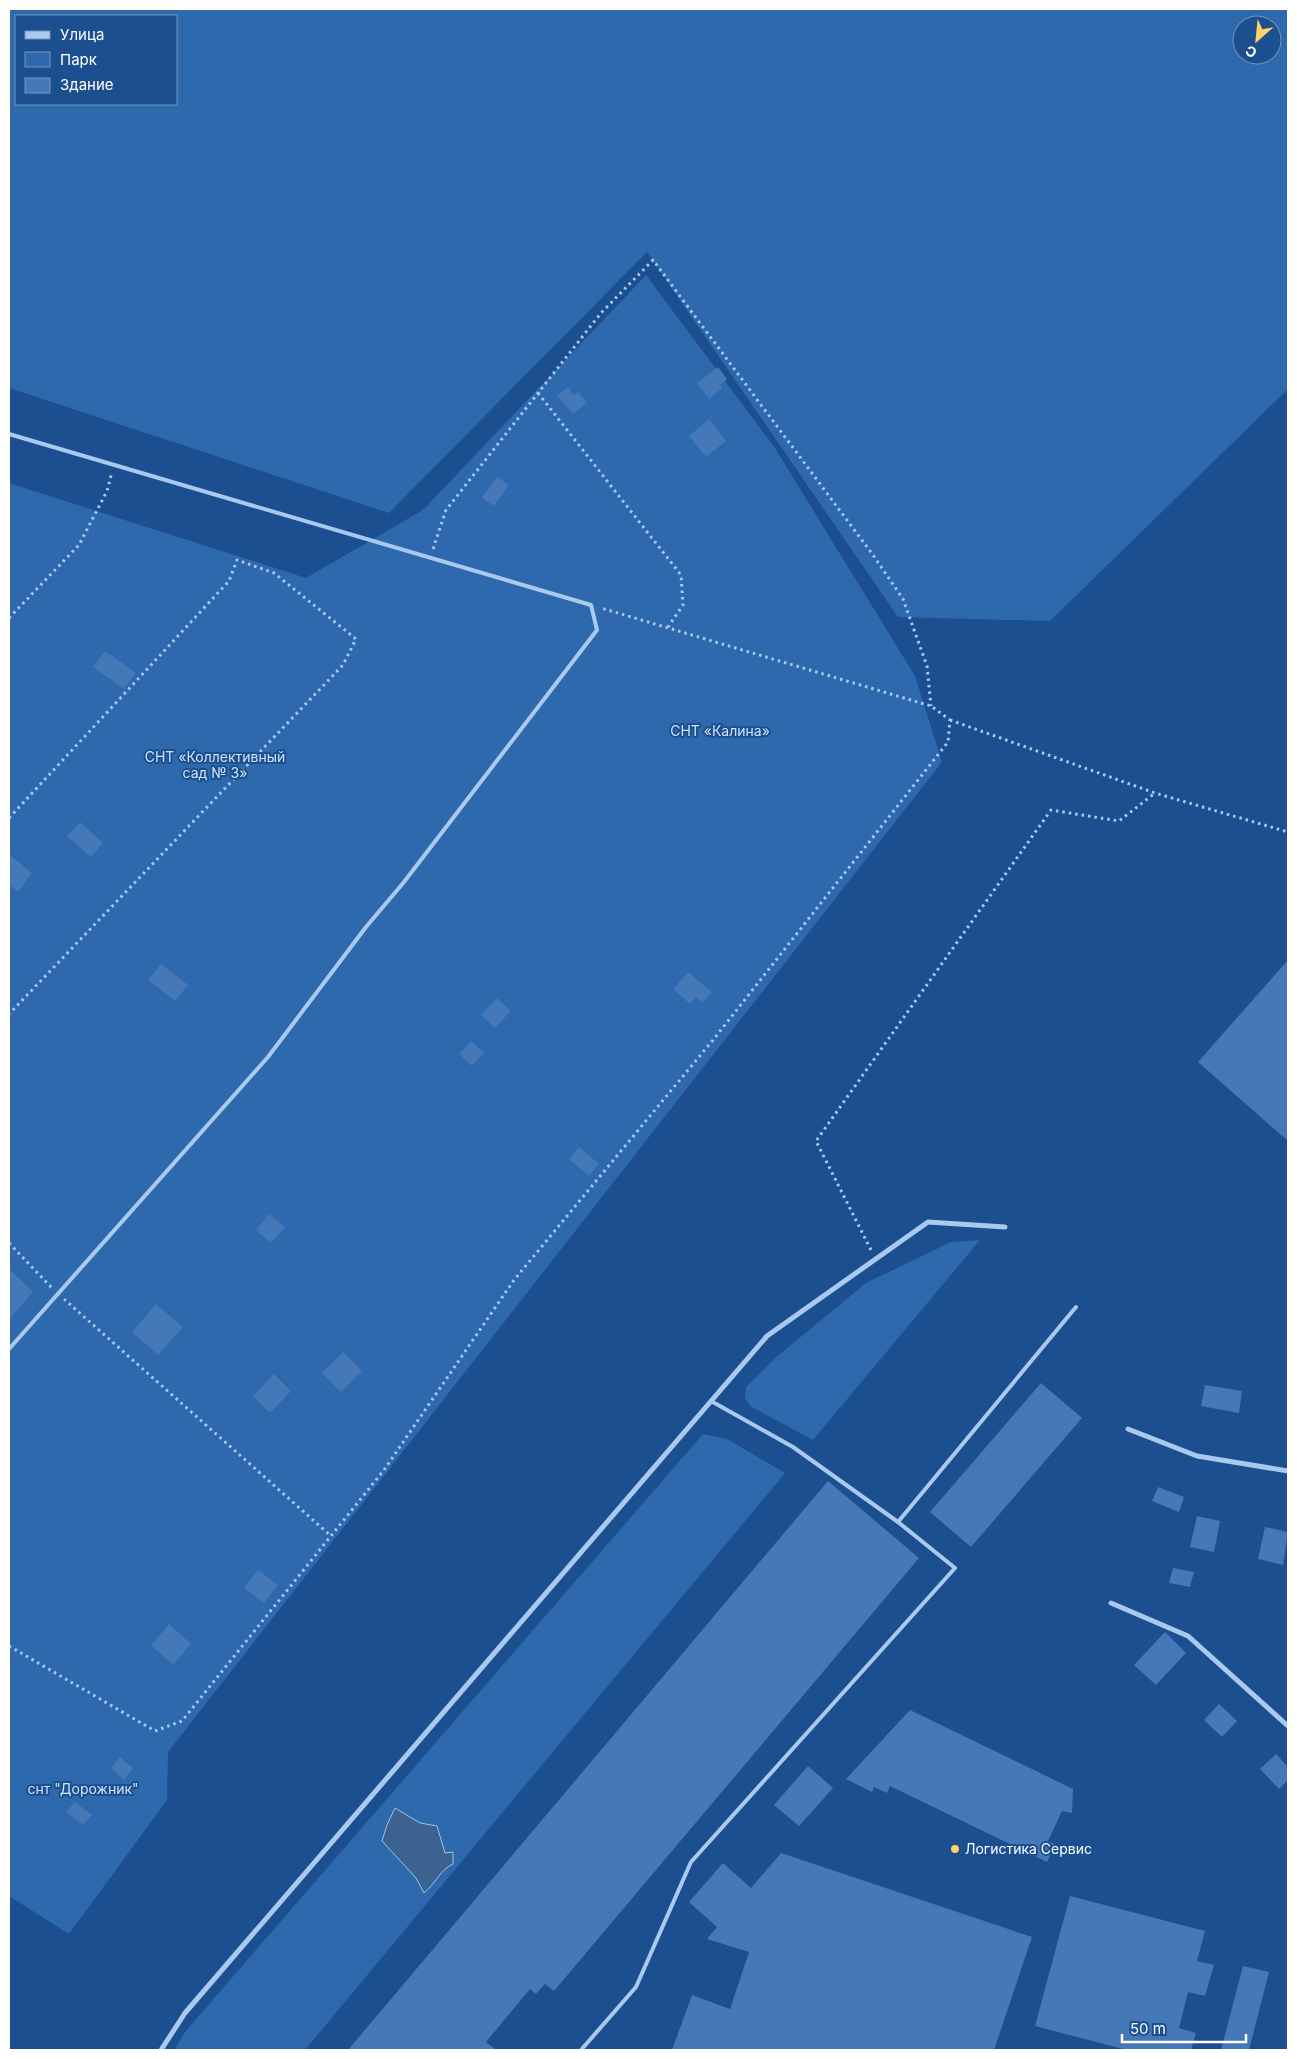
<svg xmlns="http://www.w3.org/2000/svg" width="1297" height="2059" viewBox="0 0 1297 2059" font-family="Inter,sans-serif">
	<rect width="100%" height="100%" fill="#1b4f8f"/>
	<!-- green -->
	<g fill="#2e69ad" fill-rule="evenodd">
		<path d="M 9,9 L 1288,9 L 1288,389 L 1050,621 L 898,617 L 647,252 L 389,513 L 9,388 ZM 16,16 L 176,16 L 176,104 L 16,104 ZM 1242,25 L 1272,25 L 1272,55 L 1242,55 Z"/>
		<polygon points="646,275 775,448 915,676 942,762 168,1752 167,1800 69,1934 9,1896 9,483 306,578 423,510"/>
		<polygon points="980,1240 813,1440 750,1406 745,1398 746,1387 775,1358 866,1283 951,1242"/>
		<polygon points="703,1434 727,1439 785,1473 305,2050 174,2050 185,2032"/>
	</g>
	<!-- water -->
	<path fill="#3c6290" stroke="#9cc4f0" d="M 395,1808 L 420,1823 L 437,1826 L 445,1853 L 453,1852 L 453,1864 C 441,1869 435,1884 424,1893 L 416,1878 L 382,1841 L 387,1825 Z"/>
	<!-- building -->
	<g fill="#4478b7">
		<polygon points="718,367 727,379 720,385 722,388 709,399 697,383"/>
		<polygon points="568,387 574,395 578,392 587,403 573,414 557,396"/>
		<polygon points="709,419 726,441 706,457 689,436"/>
		<polygon points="497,477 509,485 494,506 482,498"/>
		<polygon points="105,651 136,673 124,689 93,667"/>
		<polygon points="80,822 103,843 91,857 67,836"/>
		<polygon points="9,854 32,873 18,892 9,885"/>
		<polygon points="1288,960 1288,1141 1198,1062"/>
		<polygon points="161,964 188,985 175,1001 148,980"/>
		<polygon points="688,972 712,992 703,1003 696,997 690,1004 673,989"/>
		<polygon points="497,998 511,1011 495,1028 481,1015"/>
		<polygon points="471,1041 484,1053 472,1066 459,1054"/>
		<polygon points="579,1147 599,1164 589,1176 569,1159"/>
		<polygon points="269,1214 285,1227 271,1243 256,1230"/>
		<polygon points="9,1269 33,1292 9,1319"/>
		<polygon points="156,1304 183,1327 158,1355 132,1332"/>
		<polygon points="343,1352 362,1371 341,1392 322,1373"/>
		<polygon points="274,1374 291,1391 270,1413 253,1396"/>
		<polygon points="1041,1383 1082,1418 971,1547 930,1512"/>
		<polygon points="1205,1385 1242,1391 1239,1413 1201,1406"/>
		<polygon points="828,1481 919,1558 554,1991 545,1984 536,1994 530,1989 486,2042 496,2050 348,2050"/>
		<polygon points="1158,1487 1184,1497 1179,1512 1152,1501"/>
		<polygon points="1197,1516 1220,1521 1214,1552 1190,1547"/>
		<polygon points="1265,1527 1288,1532 1283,1565 1258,1559"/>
		<polygon points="1173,1568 1194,1572 1190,1587 1169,1583"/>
		<polygon points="258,1570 278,1585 264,1603 244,1588"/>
		<polygon points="169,1624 191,1644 173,1665 151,1645"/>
		<polygon points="1165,1632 1186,1653 1156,1685 1134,1665"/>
		<polygon points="1219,1704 1237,1721 1222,1737 1204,1720"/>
		<polygon points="910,1710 1073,1789 1072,1813 1062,1811 1048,1841 1055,1844 1047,1862 890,1786 887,1793 874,1787 872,1792 846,1779"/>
		<polygon points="1276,1754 1288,1767 1288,1780 1279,1789 1260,1769"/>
		<polygon points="120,1757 133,1768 124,1780 111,1768"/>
		<polygon points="808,1766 833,1788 799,1826 774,1805"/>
		<polygon points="75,1802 92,1815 83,1825 66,1812"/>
		<polygon points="781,1853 1032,1937 994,2050 672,2050 692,1995 730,2009 749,1952 707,1939 717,1927 689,1902 723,1863 751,1888"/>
		<polygon points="1070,1896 1205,1931 1197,1961 1214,1965 1205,1996 1188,1992 1179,2028 1196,2033 1191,2050 1127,2050 1035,2026"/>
		<polygon points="1243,1966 1269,1972 1249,2050 1221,2050"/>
	</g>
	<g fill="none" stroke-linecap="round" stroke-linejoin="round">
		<!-- path -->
		<g stroke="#a9c9ee" stroke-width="3" stroke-dasharray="2.5 4" stroke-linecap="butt">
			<polyline points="538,393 681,575 683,605 668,627"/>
			<polyline points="433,549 446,510 601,313 653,260 873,555 903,599 927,666 931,706"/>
			<polyline points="9,618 79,545 107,491 112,472"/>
			<polyline points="950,720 1155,793 1288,832"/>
			<polyline points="9,818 229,581 237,560 274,573 356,639 343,665 9,1014"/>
			<polyline points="9,1243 52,1288"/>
			<polyline points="871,1250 816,1141 1051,810 1119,821 1155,793"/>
			<polyline points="64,1299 331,1536"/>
			<polyline points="9,1646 155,1731 182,1721 384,1470 514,1280 713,1040 948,742 950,720 931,706 601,608"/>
		</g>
		<!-- service -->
		<g stroke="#a9c9ee" stroke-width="4">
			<polyline points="9,434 591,605 597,630 404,882 366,927 268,1057 9,1349"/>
			<polyline points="711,1401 793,1447 898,1522"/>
			<polyline points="581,2050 636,1987 691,1862 955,1568 898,1522 1076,1307"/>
		</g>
		<!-- minor -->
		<g stroke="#a9c9ee" stroke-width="5">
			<polyline points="1128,1429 1197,1456 1288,1471"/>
			<polyline points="1111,1603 1188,1636 1288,1726"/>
			<polyline points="161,2050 185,2013 767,1336 928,1222 1005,1227"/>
		</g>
	</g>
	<!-- markers -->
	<circle fill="#ffd166" stroke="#1b4f8f" stroke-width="2" cx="955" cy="1849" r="5"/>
	<g text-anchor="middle" stroke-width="4" stroke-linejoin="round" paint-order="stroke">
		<!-- park labels -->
		<g font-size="14" fill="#cfe3fa" stroke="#1b4f8f">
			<text x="720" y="736">СНТ «Калина»</text>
			<text x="215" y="762">СНТ «Коллективный<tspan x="215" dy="16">сад № 3»</tspan></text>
			<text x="83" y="1794">снт "Дорожник"</text>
		</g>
		<!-- poi labels -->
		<g font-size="14" fill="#fff" stroke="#1b4f8f" text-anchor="start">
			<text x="965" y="1854">Логистика Сервис</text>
		</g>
	</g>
	<!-- border -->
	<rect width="1297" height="2059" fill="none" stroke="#ffffff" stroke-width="20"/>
	<!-- legend -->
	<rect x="15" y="15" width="162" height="90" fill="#1b4f8f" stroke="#7695bc"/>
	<rect x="25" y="31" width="25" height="8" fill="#a9c9ee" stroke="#7695bc"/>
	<text x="60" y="40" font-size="15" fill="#ffffff">Улица</text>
	<rect x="25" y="52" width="25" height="15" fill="#2e69ad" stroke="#7695bc"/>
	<text x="60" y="65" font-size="15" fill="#ffffff">Парк</text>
	<rect x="25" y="78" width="25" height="15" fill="#4478b7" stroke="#7695bc"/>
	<text x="60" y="90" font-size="15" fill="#ffffff">Здание</text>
	<!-- north arrow -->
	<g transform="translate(1257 40) rotate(207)"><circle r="24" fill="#1b4f8f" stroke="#7695bc"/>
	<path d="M0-4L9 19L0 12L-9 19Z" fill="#ffd166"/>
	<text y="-8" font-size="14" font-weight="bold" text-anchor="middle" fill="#ffffff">С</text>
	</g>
	<!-- scale -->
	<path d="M1122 2034v8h124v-8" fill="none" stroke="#ffffff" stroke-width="2.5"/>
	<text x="1130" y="2034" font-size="15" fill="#ffffff" stroke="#1b4f8f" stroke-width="4" paint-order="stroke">50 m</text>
</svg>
